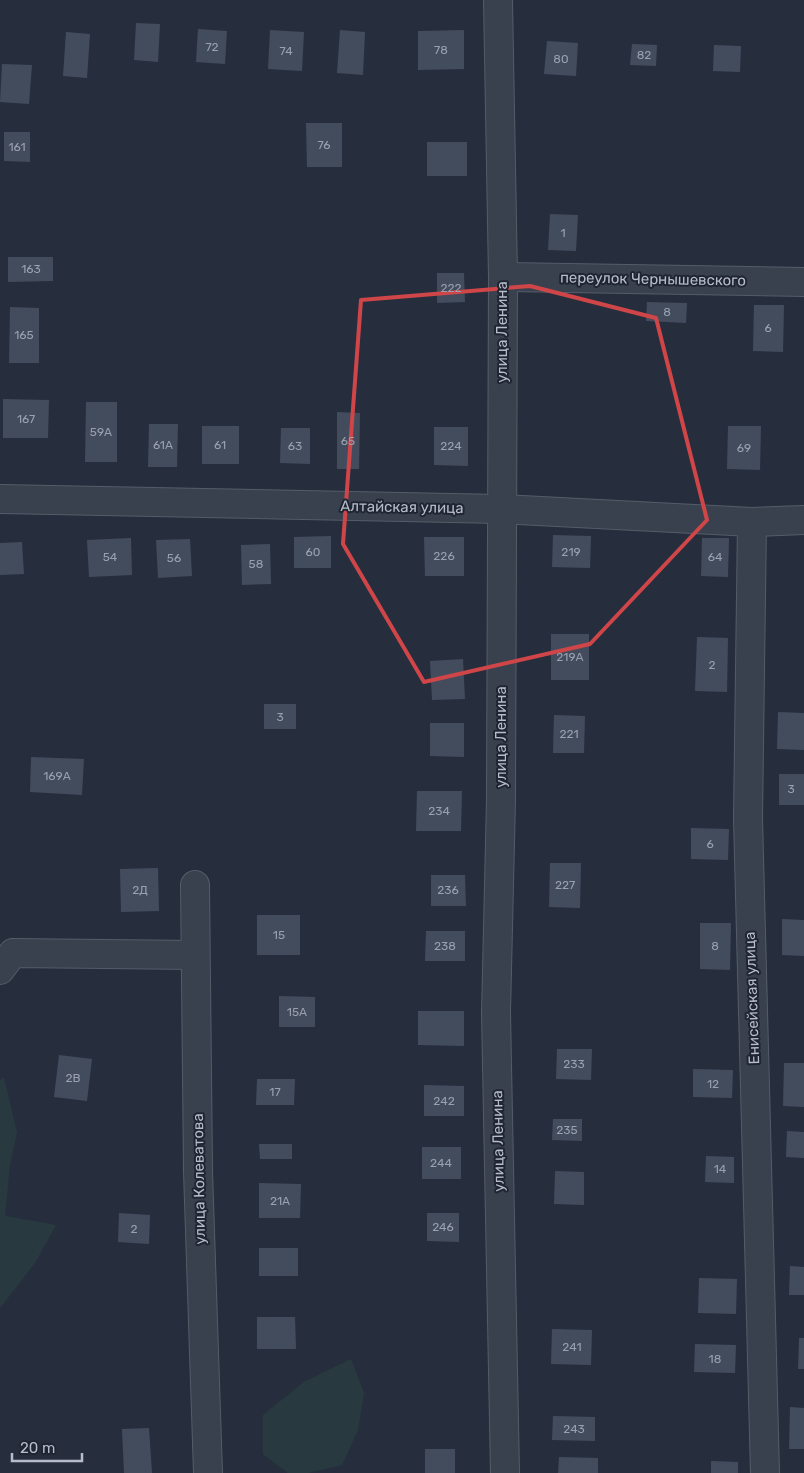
<svg xmlns="http://www.w3.org/2000/svg" width="804" height="1473" viewBox="0 0 804 1473" font-family="Rubik,sans-serif">
	<rect width="100%" height="100%" fill="#262e3e"/>
	<!-- green -->
	<g fill="#283a3f">
		<polygon points="4,1078 17,1132 10,1165 5,1216 56,1225 35,1263 0,1308 0,1080"/>
		<polygon points="351,1359 364,1393 358,1430 342,1465 308,1473 288,1473 263,1454 263,1415 304,1382"/>
	</g>
	<!-- building -->
	<g fill="#434c5d">
		<polygon points="136,23 160,24 158,62 134,60"/>
		<polygon points="198,29 227,31 225,64 196,62"/>
		<polygon points="270,30 304,32 302,71 268,69"/>
		<polygon points="340,30 365,32 363,75 337,73"/>
		<polygon points="464,30 464,69 418,70 418,31"/>
		<polygon points="66,32 90,34 87,78 63,76"/>
		<polygon points="547,41 578,43 576,76 544,74"/>
		<polygon points="632,44 657,45 656,66 630,65"/>
		<polygon points="714,45 741,46 740,72 713,71"/>
		<polygon points="2,64 32,65 29,104 0,102"/>
		<polygon points="306,123 342,123 342,167 307,167"/>
		<polygon points="4,132 30,132 30,162 4,161"/>
		<rect x="427" y="142" width="40" height="34"/>
		<polygon points="550,214 578,215 576,251 548,250"/>
		<polygon points="8,257 53,257 53,281 8,282"/>
		<polygon points="437,273 464,273 465,302 437,303"/>
		<polygon points="647,302 687,303 686,323 646,321"/>
		<polygon points="754,305 784,305 783,352 753,351"/>
		<polygon points="10,307 39,308 39,363 9,363"/>
		<polygon points="3,399 49,400 48,438 3,438"/>
		<polygon points="86,402 117,402 117,462 85,462"/>
		<polygon points="337,412 360,413 359,469 337,469"/>
		<polygon points="149,424 178,424 177,467 148,467"/>
		<rect x="202" y="426" width="37" height="38"/>
		<polygon points="728,426 761,426 760,470 727,469"/>
		<polygon points="434,427 468,427 468,466 434,465"/>
		<polygon points="281,428 310,428 310,464 280,463"/>
		<polygon points="553,535 591,536 590,568 552,567"/>
		<polygon points="331,536 331,568 294,568 294,537"/>
		<polygon points="424,537 464,537 464,576 425,576"/>
		<polygon points="131,538 132,575 89,577 87,540"/>
		<polygon points="702,538 729,538 728,577 701,576"/>
		<polygon points="190,539 192,576 158,578 156,540"/>
		<polygon points="22,542 24,574 0,575 0,543"/>
		<polygon points="270,544 271,584 242,585 241,545"/>
		<rect x="551" y="634" width="38" height="46"/>
		<polygon points="697,637 728,638 727,692 695,691"/>
		<polygon points="463,659 465,699 432,700 430,661"/>
		<rect x="264" y="704" width="32" height="25"/>
		<polygon points="778,712 804,713 804,750 777,749"/>
		<polygon points="554,715 585,716 584,753 553,753"/>
		<polygon points="430,723 464,723 464,757 430,756"/>
		<polygon points="31,757 84,759 82,795 30,792"/>
		<rect x="779" y="774" width="25" height="31"/>
		<polygon points="417,791 462,791 461,831 416,831"/>
		<polygon points="691,828 729,829 728,860 691,859"/>
		<polygon points="550,863 581,863 580,908 549,907"/>
		<polygon points="158,868 159,911 121,912 120,869"/>
		<polygon points="431,875 465,875 466,906 431,906"/>
		<rect x="257" y="915" width="43" height="40"/>
		<polygon points="782,919 804,920 804,956 782,955"/>
		<polygon points="700,923 731,923 730,970 700,969"/>
		<polygon points="426,931 465,931 465,961 425,961"/>
		<polygon points="279,996 315,997 315,1027 279,1027"/>
		<polygon points="418,1011 464,1011 464,1046 418,1045"/>
		<polygon points="557,1049 592,1049 591,1080 556,1079"/>
		<polygon points="59,1055 92,1059 87,1101 54,1097"/>
		<polygon points="784,1063 804,1063 804,1107 783,1106"/>
		<polygon points="693,1069 733,1070 732,1098 693,1097"/>
		<polygon points="257,1079 295,1079 294,1105 256,1105"/>
		<polygon points="424,1085 464,1086 464,1116 424,1116"/>
		<polygon points="553,1119 582,1119 582,1141 552,1140"/>
		<polygon points="787,1131 804,1132 804,1158 786,1157"/>
		<polygon points="259,1144 292,1144 292,1159 260,1159"/>
		<rect x="422" y="1147" width="39" height="32"/>
		<polygon points="706,1156 734,1157 734,1183 705,1182"/>
		<polygon points="555,1171 584,1172 584,1205 554,1204"/>
		<polygon points="259,1183 301,1184 300,1218 259,1218"/>
		<polygon points="119,1213 150,1215 149,1244 118,1242"/>
		<polygon points="427,1213 459,1213 459,1242 427,1241"/>
		<rect x="259" y="1248" width="39" height="28"/>
		<polygon points="790,1266 804,1267 804,1295 789,1295"/>
		<polygon points="699,1278 737,1279 736,1314 698,1313"/>
		<polygon points="257,1317 295,1317 296,1349 257,1349"/>
		<polygon points="552,1329 592,1330 591,1365 551,1364"/>
		<polygon points="799,1338 804,1338 804,1369 798,1369"/>
		<polygon points="695,1344 736,1345 735,1373 694,1372"/>
		<polygon points="790,1407 804,1408 804,1449 789,1449"/>
		<polygon points="553,1416 595,1417 595,1441 552,1440"/>
		<polygon points="149,1428 152,1473 124,1473 122,1429"/>
		<rect x="425" y="1449" width="30" height="24"/>
		<polygon points="559,1457 598,1458 598,1473 558,1473"/>
		<polygon points="711,1461 738,1462 738,1473 711,1473"/>
	</g>
	<g fill="none" stroke-linecap="round" stroke-linejoin="round">
		<defs>
			<g id="minor">
				<polyline points="498,0 503,277 501,800 496,1013 505,1473"/>
				<polyline points="503,277 804,282"/>
				<polyline points="0,499 501,509 752,522 804,520"/>
				<polyline points="752,522 748,818 765,1473"/>
				<polyline points="195,885 198,1171 208,1473"/>
				<polyline points="0,970 13,953 195,955"/>
			</g>
		</defs>
		<!-- minor casing -->
		<use href="#minor" stroke="#555c69" stroke-width="30"/>
		<!-- minor -->
		<use href="#minor" stroke="#3a414e" stroke-width="28"/>
	</g>
	<!-- marked area -->
	<path fill="none" stroke="#d04648" stroke-width="4" stroke-linejoin="round" d="M 530,286 L 656,318 L 707,520 L 590,644 L 424,682 L 343,544 L 361,300 Z"/>
	<g text-anchor="middle" stroke-width="4" stroke-linejoin="round" paint-order="stroke">
		<!-- number labels -->
		<g font-size="12" fill="#99a0ae">
			<text x="212" y="51">72</text>
			<text x="441" y="54">78</text>
			<text x="286" y="55">74</text>
			<text x="644" y="59">82</text>
			<text x="561" y="63">80</text>
			<text x="324" y="149">76</text>
			<text x="17" y="151">161</text>
			<text x="563" y="237">1</text>
			<text x="31" y="273">163</text>
			<text x="451" y="292">222</text>
			<text x="667" y="316">8</text>
			<text x="768" y="332">6</text>
			<text x="24" y="339">165</text>
			<text x="26" y="423">167</text>
			<text x="101" y="436">59А</text>
			<text x="348" y="445">65</text>
			<text x="163" y="449">61А</text>
			<text x="220" y="449">61</text>
			<text x="295" y="450">63</text>
			<text x="451" y="450">224</text>
			<text x="744" y="452">69</text>
			<text x="313" y="556">60</text>
			<text x="571" y="556">219</text>
			<text x="444" y="560">226</text>
			<text x="110" y="561">54</text>
			<text x="715" y="561">64</text>
			<text x="174" y="562">56</text>
			<text x="256" y="568">58</text>
			<text x="570" y="661">219А</text>
			<text x="712" y="669">2</text>
			<text x="280" y="721">3</text>
			<text x="569" y="738">221</text>
			<text x="57" y="780">169А</text>
			<text x="791" y="793">3</text>
			<text x="439" y="815">234</text>
			<text x="710" y="848">6</text>
			<text x="565" y="889">227</text>
			<text x="140" y="894">2Д</text>
			<text x="448" y="894">236</text>
			<text x="279" y="939">15</text>
			<text x="445" y="950">238</text>
			<text x="715" y="950">8</text>
			<text x="297" y="1016">15А</text>
			<text x="574" y="1068">233</text>
			<text x="73" y="1082">2В</text>
			<text x="713" y="1088">12</text>
			<text x="275" y="1096">17</text>
			<text x="444" y="1105">242</text>
			<text x="567" y="1134">235</text>
			<text x="441" y="1167">244</text>
			<text x="720" y="1173">14</text>
			<text x="280" y="1205">21А</text>
			<text x="443" y="1231">246</text>
			<text x="134" y="1233">2</text>
			<text x="572" y="1351">241</text>
			<text x="715" y="1363">18</text>
			<text x="574" y="1433">243</text>
		</g>
		<!-- street labels -->
		<g font-size="15" fill="#b6bcc9" stroke="#1f2533">
			<text transform="translate(653 279) rotate(1)" y="5">переулок Чернышевского</text>
			<text transform="translate(502 332) rotate(-90)" y="5">улица Ленина</text>
			<text transform="translate(402 507) rotate(1)" y="5">Алтайская улица</text>
			<text transform="translate(501 737) rotate(-90)" y="5">улица Ленина</text>
			<text transform="translate(752 998) rotate(-92)" y="5">Енисейская улица</text>
			<text transform="translate(498 1141) rotate(-91)" y="5">улица Ленина</text>
			<text transform="translate(199 1179) rotate(-91)" y="5">улица Колеватова</text>
		</g>
	</g>
	<!-- scale -->
	<path d="M12 1453v8h70v-8" fill="none" stroke="#b6bcc9" stroke-width="2.5"/>
	<text x="20" y="1453" font-size="15" fill="#b6bcc9" stroke="#1f2533" stroke-width="4" paint-order="stroke">20 m</text>
</svg>
